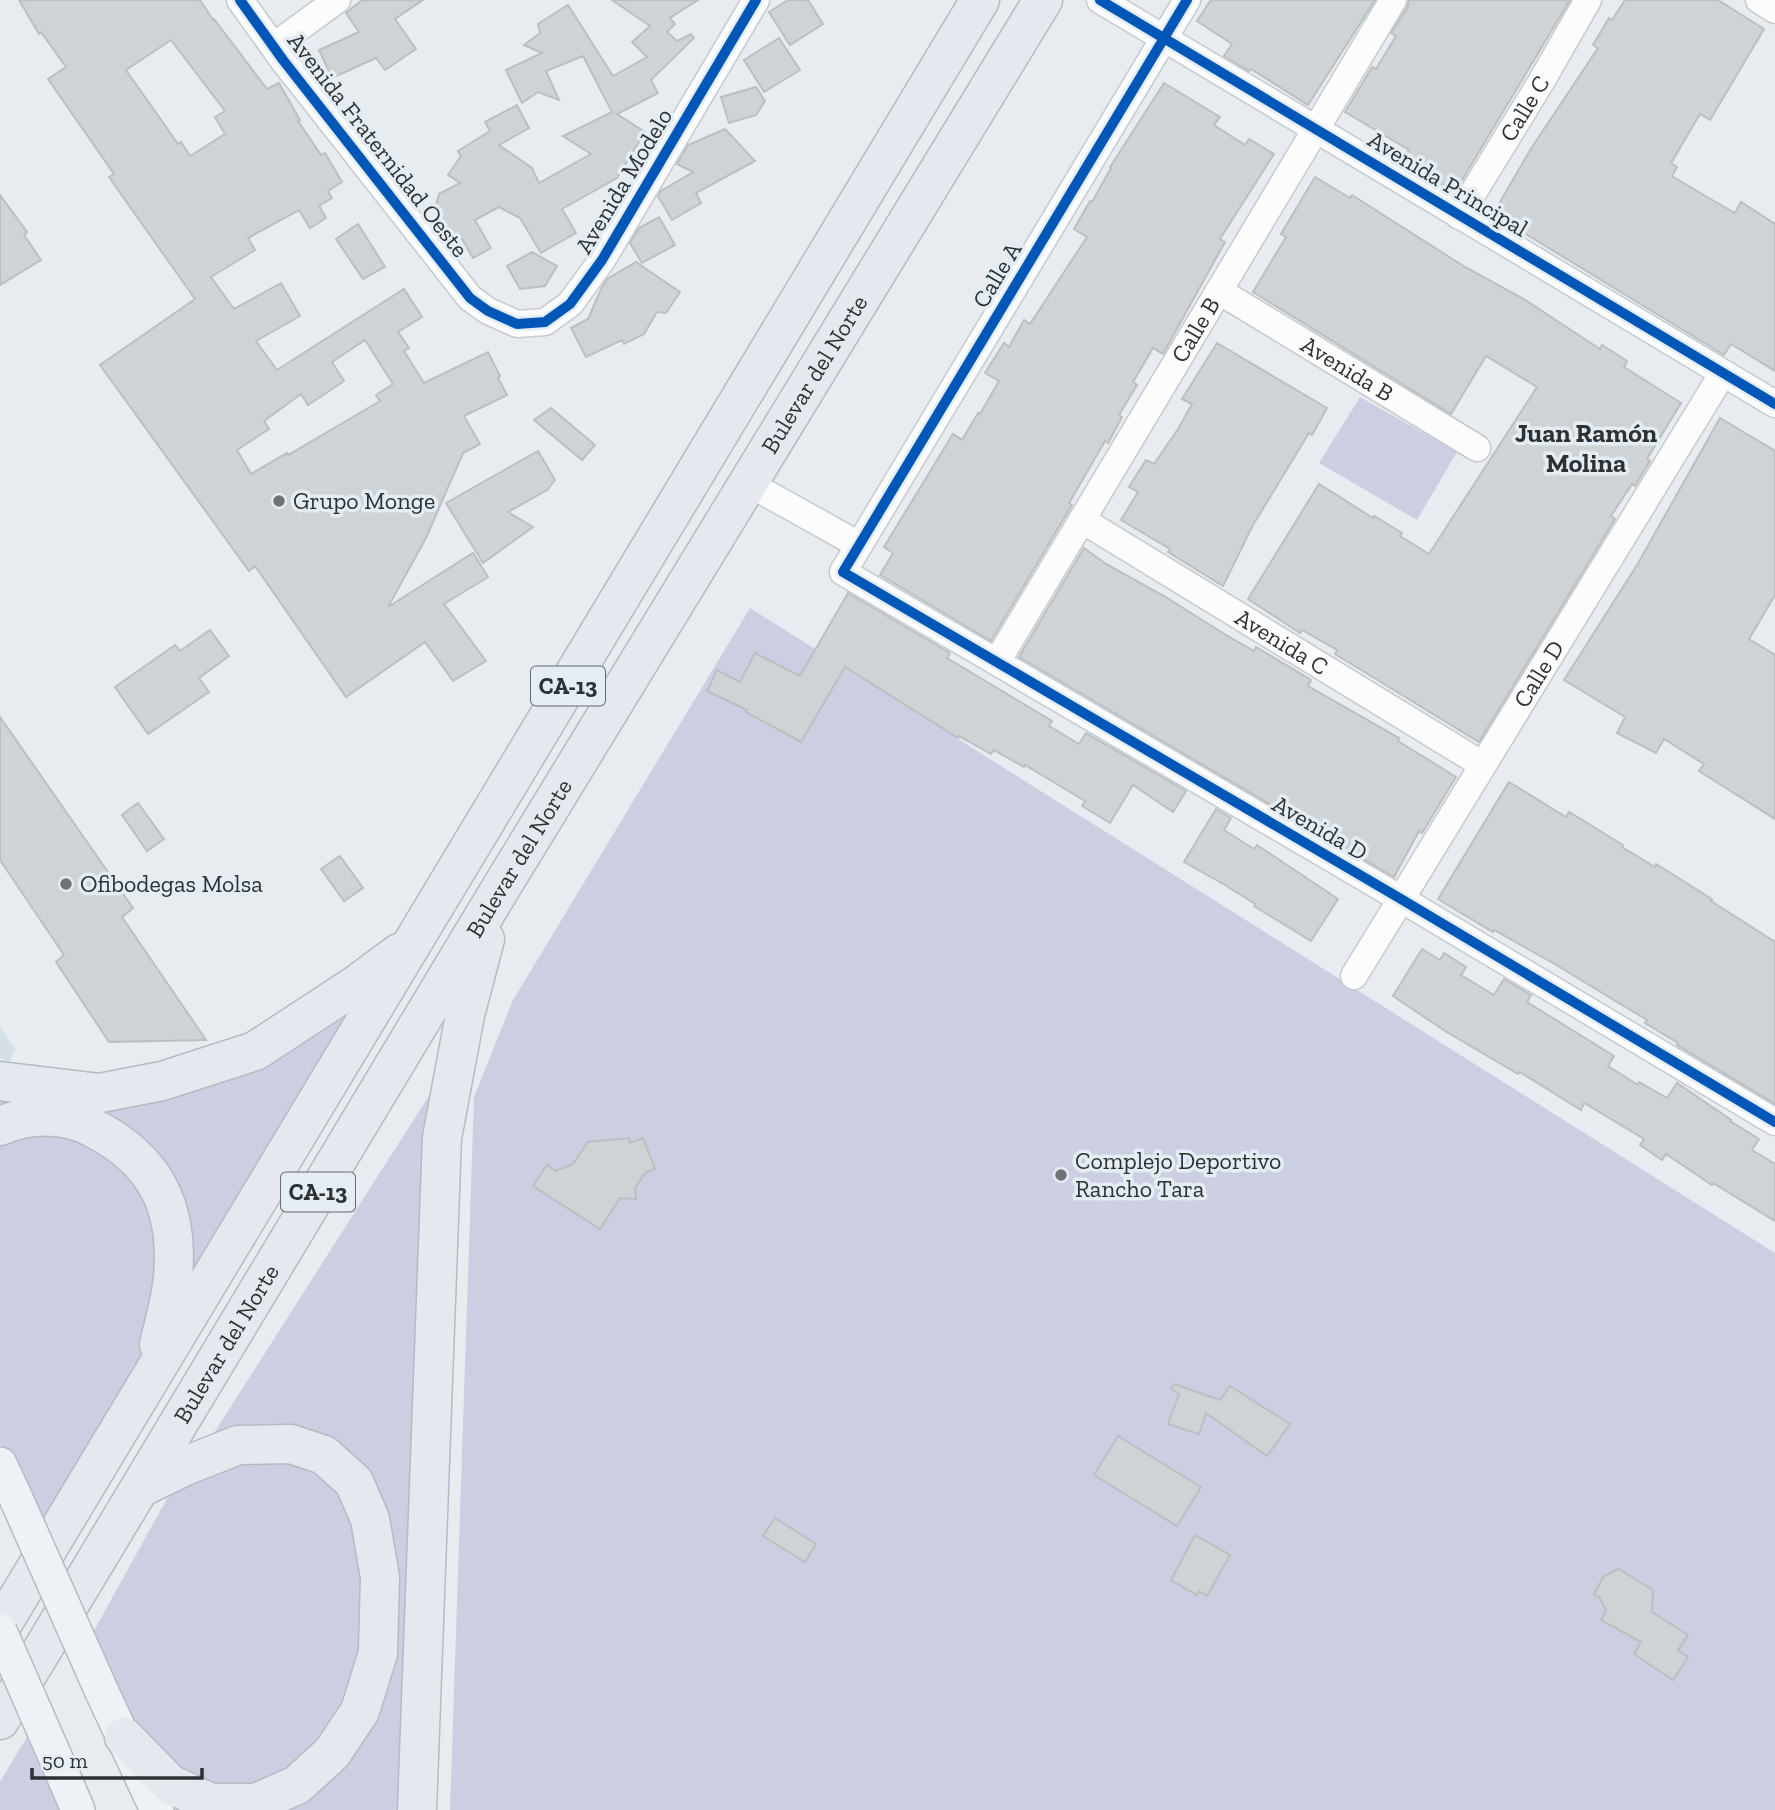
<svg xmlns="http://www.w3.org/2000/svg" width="1775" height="1810" viewBox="0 0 1775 1810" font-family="'Zilla Slab',serif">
	<rect width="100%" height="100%" fill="#e8ecf0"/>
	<!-- built -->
	<polygon fill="#d4dfe7" points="0,1027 15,1049 9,1062 0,1058"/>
	<!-- green -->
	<g fill="#cccee2">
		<polygon points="1360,397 1457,452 1417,520 1319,463"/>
		<polygon points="750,608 1775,1253 1775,1810 450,1810 474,1097 513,1000"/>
		<polygon points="371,984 177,1305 135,1142 0,1117 0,1090 113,1102"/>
		<polygon points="439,1080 410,1810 264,1810 389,1655 333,1449 205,1447"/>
		<polygon points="25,1128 111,1147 160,1224 147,1352 39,1528 0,1443 0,1136"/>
		<polygon points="234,1455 319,1466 360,1521 365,1653 349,1708 322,1746 251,1791 216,1791 177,1775 138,1739 91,1636 185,1466"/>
		<polygon points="27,1737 60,1810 0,1810 0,1782"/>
	</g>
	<!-- building -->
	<g fill="#cfd3d6" stroke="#bbbfc1" stroke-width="2" fill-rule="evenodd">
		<path d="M 19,0 L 200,0 L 213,20 L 214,19 L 267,89 L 279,83 L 300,120 L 298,121 L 321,155 L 325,153 L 342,182 L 328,191 L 332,198 L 319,206 L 326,218 L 310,228 L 299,210 L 248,238 L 255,250 L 211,277 L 234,309 L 281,283 L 300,316 L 256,341 L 277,370 L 404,289 L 422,317 L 398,332 L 409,348 L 404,351 L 424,383 L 488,352 L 500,376 L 498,378 L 507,395 L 464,416 L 480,444 L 463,453 L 426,538 L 388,607 L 473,553 L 488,577 L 444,604 L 486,661 L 453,681 L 425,642 L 346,697 L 255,566 L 249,571 L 100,365 L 195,299 L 109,177 L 114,174 L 48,79 L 66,67 L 41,32 L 39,34 ZM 171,40 L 225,111 L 215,117 L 225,134 L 190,156 L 181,142 L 178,144 L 126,70 ZM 365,340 L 393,384 L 376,395 L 380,401 L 288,455 L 287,453 L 251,474 L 237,450 L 269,429 L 264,421 L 301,394 L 308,405 L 344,381 L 332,362 Z"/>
		<polygon points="362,0 423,0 395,19 416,49 385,70 376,58 332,78 319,50 359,32 346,13"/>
		<polygon points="612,0 698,0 670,18 675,24 667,32 677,41 691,34 694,38 651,80 658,93 617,114 645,132 617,178 562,209 576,233 541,253 520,218 499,207 475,220 491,248 473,258 459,234 452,239 435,209 439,194 460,183 448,175 461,156 458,151 490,131 485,122 517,105 529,128 499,145 532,168 539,183 591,154 563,136 612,112 583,56 546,71 559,100 538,92 522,103 506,70 542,53 524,45 540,33 538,24 568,5 613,76 647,57 632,42 650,26"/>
		<polygon points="788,0 808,0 823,24 790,45 769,12"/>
		<polygon points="1211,0 1375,0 1308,105 1251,69 1249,71 1224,56 1232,44 1197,21"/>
		<polygon points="1409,0 1570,0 1455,192 1401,162 1409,150 1345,112 1372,67 1376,69 1396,36 1391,33 1407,8"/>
		<polygon points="1625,0 1718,0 1764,29 1710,120 1700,114 1671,163 1677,167 1672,176 1707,197 1735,213 1741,202 1775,224 1775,371 1731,344 1724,355 1493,214 1532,147 1598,48 1593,45 1609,18 1612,20"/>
		<polygon points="779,38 800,70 764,92 744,60"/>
		<polygon points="1164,83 1220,117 1214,125 1245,145 1249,139 1274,154 1220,239 1225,242 1163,354 1153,348 1133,382 1137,385 1119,415 1122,417 1108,443 1105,441 1069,503 1072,505 991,641 880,575 893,553 884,547 953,434 962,440 978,413 980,414 999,381 985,373 1004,343 1009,347 1024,320 1030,324 1087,237 1074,229 1090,201 1092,202 1111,168 1110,167"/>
		<polygon points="756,87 765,101 756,115 729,123 721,97"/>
		<polygon points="725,129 755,161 696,193 701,203 672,220 658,196 661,191 693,172 677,164 688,145"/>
		<polygon points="1315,177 1350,198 1352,195 1465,267 1522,298 1600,349 1602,345 1627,361 1624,367 1681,403 1647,459 1650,461 1635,486 1632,484 1611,516 1615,519 1479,742 1335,654 1337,650 1302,630 1300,633 1248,599 1319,484 1373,518 1374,516 1402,533 1400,536 1429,554 1537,387 1486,356 1451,414 1253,292 1286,237 1281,234"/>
		<polygon points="0,195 27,232 24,235 41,260 0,285"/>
		<polygon points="659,217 675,245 642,263 630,243 639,228"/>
		<polygon points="358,224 385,267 363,279 336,239"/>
		<polygon points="532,252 557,266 545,286 520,289 507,266"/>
		<polygon points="636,262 680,292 666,313 657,312 644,334 624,344 622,340 586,357 571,328 588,319 601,289 607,279"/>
		<polygon points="1217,343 1327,408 1312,435 1309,433 1253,525 1223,586 1168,552 1170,549 1121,520 1138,492 1129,487 1146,460 1154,464 1178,429 1192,404 1182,399"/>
		<polygon points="551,408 595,445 582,460 534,420"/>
		<polygon points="1720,418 1775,451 1775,595 1749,639 1775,655 1775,819 1699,771 1704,764 1664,739 1656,753 1617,733 1625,717 1564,680 1637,565"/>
		<polygon points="538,451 555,480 547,490 508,512 533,527 483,563 446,503"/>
		<polygon points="1084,548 1106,564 1164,596 1226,635 1254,651 1256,647 1311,680 1308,686 1399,738 1398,741 1456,777 1422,833 1419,831 1394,877 1019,657"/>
		<polygon points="848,593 950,653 947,658 1052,721 1049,726 1079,744 1086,733 1186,791 1173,812 1133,785 1110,823 1082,806 1085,801 1025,765 1024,767 994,750 991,754 959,736 958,738 845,667 801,742 746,712 747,710 707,691 717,670 740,682 755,653 800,676"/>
		<polygon points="210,630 229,656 199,678 209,692 148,734 115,687 175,645 180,651"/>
		<polygon points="0,717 133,908 122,917 206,1040 109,1042 56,962 64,955 0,860"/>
		<polygon points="1509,782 1566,817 1569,812 1623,845 1622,847 1655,867 1656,864 1712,899 1711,901 1775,942 1775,1104 1677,1045 1678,1043 1645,1023 1647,1020 1553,963 1494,930 1493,932 1438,899"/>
		<polygon points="138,803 164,839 147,851 122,815"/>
		<polygon points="1216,809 1231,818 1224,830 1254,849 1257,845 1338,899 1311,941 1254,906 1255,904 1225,885 1184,862"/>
		<polygon points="340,856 363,888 344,901 321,869"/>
		<polygon points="1422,949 1440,960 1444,953 1466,967 1461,975 1494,995 1504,979 1531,995 1527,1002 1614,1056 1608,1066 1638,1085 1639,1082 1667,1098 1677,1083 1731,1120 1730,1121 1759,1139 1752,1150 1775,1164 1775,1221 1713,1183 1712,1185 1666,1154 1662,1160 1640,1145 1644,1139 1584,1103 1581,1110 1520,1072 1518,1074 1445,1031 1393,996"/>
		<polygon points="629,1138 630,1143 643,1138 655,1169 645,1173 635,1188 636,1199 620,1198 600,1229 533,1186 547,1165 556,1171 573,1164 588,1142"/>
		<polygon points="1174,1384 1220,1400 1230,1386 1290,1424 1267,1456 1206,1413 1199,1434 1168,1424 1179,1394 1171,1389"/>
		<polygon points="1118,1436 1201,1487 1177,1526 1094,1475"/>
		<polygon points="775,1518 816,1544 805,1562 763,1536"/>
		<polygon points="1195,1535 1230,1555 1207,1596 1199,1591 1197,1595 1171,1580"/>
		<polygon points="1619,1569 1653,1590 1652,1612 1688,1635 1678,1650 1688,1657 1673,1680 1634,1654 1641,1642 1601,1620 1606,1610 1600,1598 1594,1594 1604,1576"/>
	</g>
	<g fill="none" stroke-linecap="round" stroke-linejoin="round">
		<defs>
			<g id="minor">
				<polyline points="240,0 283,60 470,298 488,311 517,324 545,322 570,304 602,260 756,0"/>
				<polyline points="1100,0 1775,404"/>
				<polyline points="1187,0 843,572 1401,899 1775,1122"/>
				<polyline points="1759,0 1775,10"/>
				<polyline points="274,46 337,0"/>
				<path id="s1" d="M 1459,216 L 1541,82 L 1588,0"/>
				<path id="s2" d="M 1219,291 L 1477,448"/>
				<polyline points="748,483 859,545"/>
				<path id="s3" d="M 1082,520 L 1483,765"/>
				<path id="s4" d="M 997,662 L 1393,0"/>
				<path id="s5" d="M 1354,976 L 1723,373"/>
			</g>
			<g id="major">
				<polyline points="0,1464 14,1494"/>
				<polyline points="102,1692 157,1810"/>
				<polyline points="57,1761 78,1810"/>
			</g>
			<g id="highway">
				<polyline points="0,1081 100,1093 162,1081 255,1051 356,985 399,953"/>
				<path d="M 0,1126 C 29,1113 66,1113 93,1128 C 156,1160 179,1207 173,1277 C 171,1299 164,1323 159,1345"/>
				<polyline points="0,1628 980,0"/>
				<path id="s6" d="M 0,1720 L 496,896 L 1043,0"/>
				<polyline points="124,1737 170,1784 211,1803 256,1803 297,1785 332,1753 360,1711 378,1653 380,1577 370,1519 354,1482 324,1455 291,1444 238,1445 185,1466 140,1488"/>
				<polyline points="417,1810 442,1138 465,1015 485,939"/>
			</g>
		</defs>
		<!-- minor casing -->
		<use href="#minor" stroke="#c7cacd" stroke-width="29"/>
		<!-- major casing -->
		<use href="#major" stroke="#b5bac3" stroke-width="36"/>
		<!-- highway casing -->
		<use href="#highway" stroke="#b5bac3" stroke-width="41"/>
		<!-- minor -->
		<use href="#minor" stroke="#fcfcfd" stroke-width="26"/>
		<!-- major -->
		<use href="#major" stroke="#eef1f5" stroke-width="33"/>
		<!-- highway -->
		<use href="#highway" stroke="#e5e9ef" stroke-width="38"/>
		<defs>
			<g id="major-bridge">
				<polyline points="14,1494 102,1692"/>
				<polyline points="0,1631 57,1761"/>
			</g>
		</defs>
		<!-- major-bridge casing -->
		<use href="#major-bridge" stroke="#b5bac3" stroke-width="36" stroke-linecap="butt"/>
		<!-- major-bridge -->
		<use href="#major-bridge" stroke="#eef1f5" stroke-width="33"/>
		<defs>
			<g id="cycleway">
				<polyline points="240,0 283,60 470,298 488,311 517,324 545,322 570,304 602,260 756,0"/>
				<polyline points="1100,0 1775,404"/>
				<polyline points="1187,0 843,572 1401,899 1775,1122"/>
			</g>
		</defs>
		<!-- cycleway casing -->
		<use href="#cycleway" stroke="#e4edf3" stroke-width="15"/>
		<!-- cycleway -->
		<use href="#cycleway" stroke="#0057b8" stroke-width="10"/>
	</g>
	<!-- markers -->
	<g fill="#6f7276" stroke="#e4edf3" stroke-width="2.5">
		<circle cx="279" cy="501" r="7"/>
		<circle cx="66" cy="884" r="7"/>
		<circle cx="1061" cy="1175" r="7"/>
	</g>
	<g text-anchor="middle" stroke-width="7" stroke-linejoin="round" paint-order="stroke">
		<!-- shield labels -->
		<g fill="#e4edf3" stroke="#65696d" stroke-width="2">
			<rect x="531" y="666.5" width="74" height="39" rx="5"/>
			<rect x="281" y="1172.5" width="74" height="39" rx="5"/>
		</g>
		<g font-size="23" font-weight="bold" fill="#2e3134">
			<text x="568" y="694">CA-13</text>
			<text x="318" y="1200">CA-13</text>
		</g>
		<!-- street labels -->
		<g font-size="24" fill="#2e3134" stroke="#e4edf3">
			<text dy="8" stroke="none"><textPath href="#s1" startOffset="126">Calle C</textPath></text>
			<text transform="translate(378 145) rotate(52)" y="8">Avenida Fraternidad Oeste</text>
			<text transform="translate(624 181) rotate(-59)" y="8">Avenida Modelo</text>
			<text transform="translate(1448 184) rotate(31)" y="8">Avenida Principal</text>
			<text transform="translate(997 275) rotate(-59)" y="8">Calle A</text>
			<text dy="8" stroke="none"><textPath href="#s4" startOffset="387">Calle B</textPath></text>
			<text dy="8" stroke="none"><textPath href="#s2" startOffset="150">Avenida B</textPath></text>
			<text dy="8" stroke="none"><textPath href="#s6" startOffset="1573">Bulevar del Norte</textPath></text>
			<text dy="8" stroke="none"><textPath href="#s3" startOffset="234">Avenida C</textPath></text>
			<text dy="8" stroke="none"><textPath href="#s5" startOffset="354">Calle D</textPath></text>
			<text transform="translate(1320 828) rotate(30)" y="8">Avenida D</text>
			<text dy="8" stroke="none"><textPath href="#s6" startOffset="1006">Bulevar del Norte</textPath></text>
			<text dy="8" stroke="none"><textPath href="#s6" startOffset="439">Bulevar del Norte</textPath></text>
		</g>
		<!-- poi labels -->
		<g font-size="24" fill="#2e3134" stroke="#e4edf3" text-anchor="start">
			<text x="293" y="509">Grupo Monge</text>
			<text x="80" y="892">Ofibodegas Molsa</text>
			<text x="1075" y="1169">Complejo Deportivo<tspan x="1075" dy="28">Rancho Tara</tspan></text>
		</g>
		<!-- neighbourhood labels -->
		<g font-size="26" font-weight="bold" fill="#2e3134" stroke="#e4edf3">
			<text x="1586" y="442">Juan Ramón<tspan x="1586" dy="30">Molina</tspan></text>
		</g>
	</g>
	<!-- scale -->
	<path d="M32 1768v10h170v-10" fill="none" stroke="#2e3134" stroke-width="3.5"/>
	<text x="42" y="1768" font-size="21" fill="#2e3134" stroke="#e4edf3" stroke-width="5" paint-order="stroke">50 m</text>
</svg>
